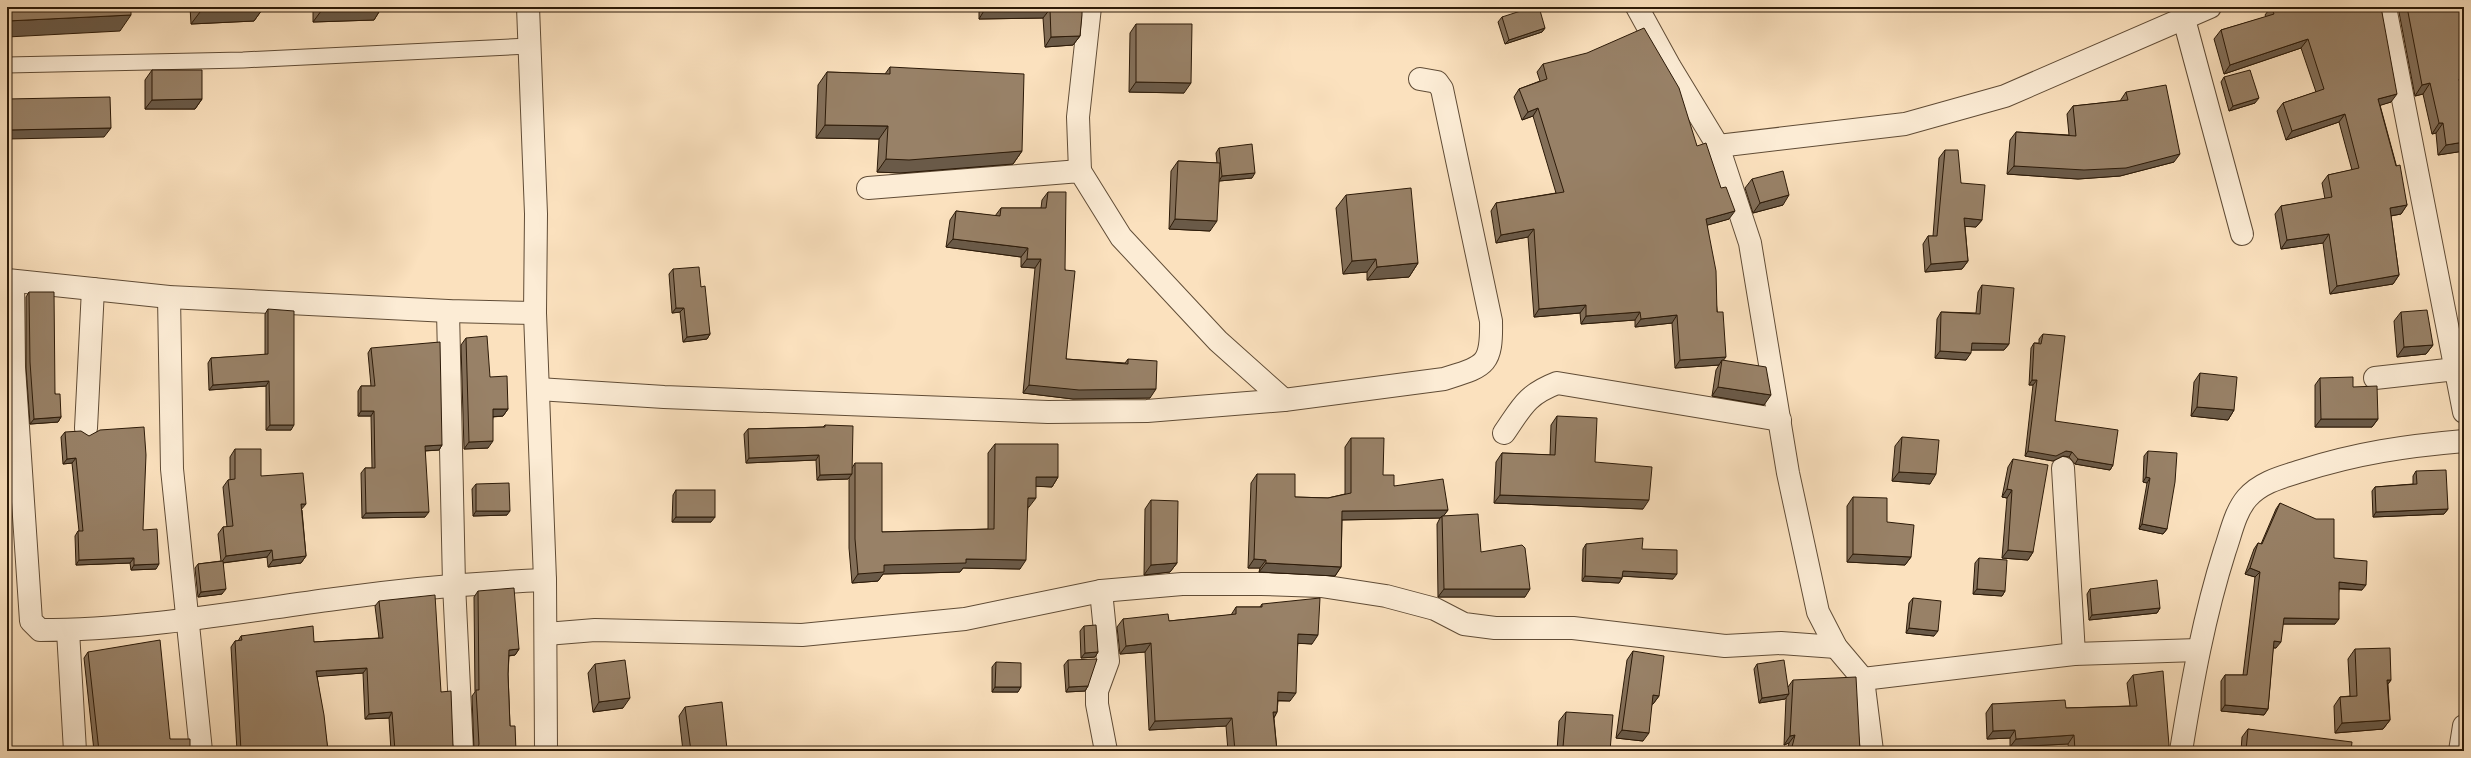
<svg xmlns="http://www.w3.org/2000/svg" width="2471" height="758" viewBox="0 0 2471 758" font-family="'IM FELL Great Primer',serif">
	<rect width="100%" height="100%" fill="#fbe1be"/>
	<filter id="stains"><feTurbulence type="fractalNoise" baseFrequency=".005" numOctaves="4"/><feColorMatrix values="0 0 0 0 .2 0 0 0 0 .09 0 0 0 0 .02 0 0 0 .5 -.17"/></filter>
	<radialGradient id="worn" r=".72"><stop offset=".6" stop-color="#630" stop-opacity="0"/><stop offset="1" stop-color="#630" stop-opacity=".3"/></radialGradient>
	<g fill="none" stroke-linecap="round" stroke-linejoin="round">
		<defs>
			<polyline id="service" points="7,65 243,60 529,46"/>
			<g id="minor">
				<polyline points="528,7 536,214 535,313 545,580 546,751"/>
				<polyline points="1637,7 1670,67 1718,146 1750,243 1788,473 1818,612 1836,647 1863,679 1872,751"/>
				<polyline points="2385,7 2464,412"/>
				<polyline points="2184,19 2242,234"/>
				<polyline points="1718,146 1905,124 2005,96 2210,7"/>
				<polyline points="1080,171 1078,117 1090,7"/>
				<polyline points="868,188 1080,171 1121,237 1218,341 1284,400"/>
				<polyline points="7,280 169,297 448,311 535,313"/>
				<path d="M 13,281 L 14,367 L 31,621 L 40,630 C 139,630 237,612 335,599 C 405,589 474,583 545,580"/>
				<polyline points="169,297 172,469 201,751"/>
				<polyline points="448,311 454,584 462,751"/>
				<polyline points="2375,378 2456,369"/>
				<path d="M 538,389 L 664,397 L 1048,412 L 1147,411 L 1284,400 L 1444,379 C 1485,366 1492,366 1491,321 L 1442,89 L 1437,82 L 1420,79"/>
				<polyline points="86,428 93,289"/>
				<path d="M 1504,433 C 1522,407 1526,395 1557,383 L 1780,420"/>
				<polyline points="2063,468 2074,654"/>
				<polyline points="1101,591 1108,661 1097,691 1097,704 1106,751"/>
				<polyline points="68,631 75,751"/>
				<polyline points="546,634 595,630 802,635 965,619 1101,591 1182,584 1261,584 1321,586 1386,596 1435,609 1464,624 1495,628 1573,628 1725,646 1781,643 1836,647"/>
				<polyline points="1863,679 2074,654 2198,650"/>
				<path d="M 2181,751 C 2192,683 2204,616 2225,550 C 2231,533 2235,512 2247,498 C 2261,482 2282,477 2301,471 C 2357,453 2406,446 2464,441"/>
				<polyline points="2460,751 2464,726"/>
			</g>
		</defs>
		<!-- service casing -->
		<use href="#service" stroke="#604c36" stroke-width="17"/>
		<!-- minor casing -->
		<use href="#minor" stroke="#604c36" stroke-width="24"/>
		<!-- service -->
		<use href="#service" stroke="#fcecd5" stroke-width="15"/>
		<!-- minor -->
		<use href="#minor" stroke="#fcecd5" stroke-width="22"/>
	</g>
	<!-- wall -->
	<g fill="#836f59" stroke="#2c1a08">
		<polygon points="190,7 264,7 254,21 191,24"/>
		<polygon points="313,7 382,7 374,20 313,22"/>
		<polygon points="979,7 1082,7 1080,36 1073,45 1045,47 1043,18 979,19"/>
		<polygon points="2271,7 2381,7 2391,102 2380,105 2407,205 2401,214 2391,216 2399,275 2393,284 2330,294 2323,243 2281,249 2275,214 2281,206 2325,199 2322,183 2328,175 2352,170 2339,122 2286,140 2277,111 2283,103 2316,92 2301,48 2224,74 2214,39 2221,30 2266,17 2265,15"/>
		<polygon points="2398,7 2464,7 2464,86 2460,87 2464,151 2438,155 2436,133 2432,134 2423,94 2415,96"/>
		<polygon points="1502,17 1545,28 1542,32 1505,44 1498,22"/>
		<polygon points="1136,24 1184,93 1129,92 1130,33"/>
		<polygon points="1543,64 1697,146 1729,219 1707,225 1723,360 1764,405 1712,396 1716,370 1719,365 1675,368 1672,323 1635,327 1635,320 1581,324 1580,313 1534,317 1528,237 1496,243 1491,211 1496,203 1556,193 1533,116 1522,120 1514,97 1519,89 1540,81 1537,72"/>
		<polygon points="890,67 1022,151 1013,164 900,173 877,172 879,139 816,138 818,85 827,72 885,74"/>
		<polygon points="152,70 202,99 195,109 145,109 145,80"/>
		<polygon points="2224,77 2255,103 2229,111 2221,82"/>
		<polygon points="2126,92 2174,162 2120,176 2078,179 2007,174 2010,140 2016,132 2069,135 2067,114 2073,106 2120,101"/>
		<polygon points="1219,148 1252,178 1219,181 1210,231 1169,229 1171,171 1178,161 1217,163 1216,153"/>
		<polygon points="1945,150 1961,183 1982,220 1976,227 1965,226 1968,261 1962,269 1925,272 1923,244 1928,236 1933,236 1939,158"/>
		<polygon points="1752,179 1783,205 1753,213 1745,188"/>
		<polygon points="1048,192 1065,270 1066,359 1125,363 1128,359 1150,398 1073,399 1023,393 1035,268 1021,267 1021,257 946,247 950,220 956,211 995,216 1001,208 1041,208 1042,200"/>
		<polygon points="1346,195 1418,263 1409,277 1367,280 1367,272 1343,274 1336,208"/>
		<polygon points="673,269 701,287 710,334 707,339 683,342 680,312 672,313 669,274"/>
		<polygon points="1982,285 2009,344 2004,350 1971,350 1966,360 1935,358 1937,319 1941,312 1976,313 1978,292"/>
		<polygon points="29,292 55,394 61,417 58,422 30,424 26,367 26,297"/>
		<polygon points="268,309 291,430 266,430 266,386 209,390 208,363 211,358 265,355 265,314"/>
		<polygon points="2401,312 2433,345 2426,354 2397,357 2394,321"/>
		<polygon points="2043,334 2055,421 2113,465 2110,470 2075,464 2069,457 2063,456 2053,461 2025,456 2033,385 2029,385 2031,348 2034,343 2039,343 2039,339"/>
		<polygon points="466,338 490,377 508,409 503,416 493,417 488,448 464,449 461,345"/>
		<polygon points="371,348 442,445 439,450 425,451 425,517 362,518 361,473 365,468 372,468 371,416 358,416 358,391 361,386 371,386 368,353"/>
		<polygon points="2200,373 2234,410 2228,420 2191,416 2194,382"/>
		<polygon points="2320,378 2353,387 2378,419 2372,427 2315,427 2315,385"/>
		<polygon points="1557,416 1595,462 1643,509 1494,503 1496,462 1502,453 1550,455 1551,425"/>
		<polygon points="825,425 852,468 855,463 882,532 988,529 988,453 995,444 1058,477 1052,487 1036,486 1029,507 1028,507 1020,569 963,568 960,572 883,574 878,581 852,583 849,548 849,477 848,479 817,480 816,460 746,463 744,434 748,429 823,427"/>
		<polygon points="65,432 143,530 156,569 131,570 130,563 76,565 75,536 78,531 79,531 72,463 63,464 61,437"/>
		<polygon points="1902,437 1930,484 1892,481 1895,446"/>
		<polygon points="1351,438 1383,475 1394,486 1448,510 1443,516 1481,552 1525,597 1438,597 1437,524 1440,518 1342,520 1341,567 1335,576 1259,572 1260,568 1248,568 1251,483 1257,474 1295,497 1328,498 1345,494 1345,447"/>
		<polygon points="235,449 261,476 302,510 306,556 301,563 268,567 267,557 223,563 222,594 198,597 195,568 198,564 221,561 218,534 223,527 227,527 223,487 228,480 230,480 230,457"/>
		<polygon points="2148,451 2167,529 2163,534 2139,529 2147,483 2143,482 2144,456"/>
		<polygon points="2013,459 2033,552 2028,560 2002,558 2007,498 2002,497 2008,467"/>
		<polygon points="2416,471 2448,509 2444,514 2373,517 2372,491 2375,487 2413,484 2413,476"/>
		<polygon points="476,484 507,515 473,516 472,489"/>
		<polygon points="676,490 711,522 672,522 673,495"/>
		<polygon points="1853,497 1887,522 1911,557 1905,565 1847,562 1847,506"/>
		<polygon points="1151,500 1177,563 1170,572 1144,575 1145,509"/>
		<polygon points="2280,503 2334,558 2362,590 2339,589 2335,624 2283,624 2276,648 2273,648 2268,709 2264,715 2221,711 2221,681 2225,675 2243,675 2255,577 2245,574 2254,549 2258,543 2261,544 2276,509"/>
		<polygon points="1586,544 1642,549 1673,579 1622,576 1622,578 1619,583 1582,581 1583,549"/>
		<polygon points="1979,558 2005,591 2002,596 1973,594 1975,563"/>
		<polygon points="2090,589 2160,608 2157,613 2089,620 2087,594"/>
		<polygon points="478,591 519,649 515,655 509,656 508,674 510,726 516,751 474,751 472,696 475,692 474,597"/>
		<polygon points="1913,598 1934,636 1906,633 1909,603"/>
		<polygon points="379,601 441,692 453,746 455,751 391,751 389,718 365,719 363,673 317,676 328,751 237,751 231,647 235,641 238,641 241,636 314,642 379,638 375,606"/>
		<polygon points="1262,604 1312,644 1298,643 1290,701 1278,701 1277,712 1274,718 1277,751 1228,751 1226,726 1149,730 1145,652 1120,654 1117,627 1123,619 1169,621 1231,615 1236,607 1260,607"/>
		<polygon points="1084,626 1098,652 1095,657 1081,658 1080,631"/>
		<polygon points="2355,649 2391,680 2388,684 2390,720 2383,729 2335,733 2334,706 2340,697 2350,696 2348,659"/>
		<polygon points="1633,651 1659,696 1653,704 1652,704 1643,741 1616,738 1627,660"/>
		<polygon points="88,652 170,739 190,751 94,751 84,658"/>
		<polygon points="1068,660 1088,686 1085,691 1066,692 1064,665"/>
		<polygon points="996,662 1018,692 992,692 992,667"/>
		<polygon points="595,664 623,708 593,712 588,673"/>
		<polygon points="1757,664 1788,687 1793,680 1860,751 1787,751 1789,743 1784,745 1786,698 1785,699 1759,703 1754,669"/>
		<polygon points="2133,675 2168,751 2069,751 2068,744 2010,747 2010,738 1987,739 1986,713 1992,704 2066,708 2130,706 2127,683"/>
		<polygon points="685,707 726,751 683,751 679,716"/>
		<polygon points="1566,712 1610,751 1557,751 1559,721"/>
		<polygon points="2248,729 2351,751 2241,751 2242,737"/>
	</g>
	<!-- shaded-wall -->
	<g fill="#6a5a48" stroke="#2c1a08">
		<polygon points="221,7 264,7 254,21 191,24 203,8"/>
		<polygon points="324,7 382,7 374,20 313,22"/>
		<polygon points="985,9 1050,9 1043,18 979,19"/>
		<polygon points="131,15 120,31 7,37 7,21"/>
		<polygon points="1545,28 1542,32 1505,44 1509,40"/>
		<polygon points="1080,36 1073,45 1045,47 1051,37"/>
		<polygon points="2308,39 2301,48 2224,74 2230,65"/>
		<polygon points="2464,77 2464,86 2451,89 2459,79"/>
		<polygon points="1136,82 1191,83 1184,93 1129,92"/>
		<polygon points="2430,83 2423,94 2415,96 2422,85"/>
		<polygon points="2397,94 2391,102 2372,108 2378,99"/>
		<polygon points="2259,98 2255,103 2229,111 2233,106"/>
		<polygon points="202,99 195,109 145,109 152,100"/>
		<polygon points="1538,108 1533,116 1522,120 1528,112"/>
		<polygon points="2345,114 2339,122 2286,140 2292,131"/>
		<polygon points="2439,123 2443,123 2436,133 2432,134"/>
		<polygon points="825,125 888,126 879,139 816,138"/>
		<polygon points="111,128 104,137 7,139 7,130"/>
		<polygon points="2464,142 2464,151 2438,155 2446,145"/>
		<polygon points="1022,151 1013,164 900,173 877,172 886,159"/>
		<polygon points="2180,154 2174,162 2120,176 2078,179 2007,174 2014,166"/>
		<polygon points="1255,173 1252,178 1219,181 1222,176"/>
		<polygon points="1789,195 1783,205 1753,213 1760,203"/>
		<polygon points="2407,205 2401,214 2384,217 2390,208"/>
		<polygon points="1735,211 1729,219 1701,227 1706,219"/>
		<polygon points="1964,218 1982,220 1976,227 1959,226"/>
		<polygon points="1175,219 1217,221 1210,231 1169,229"/>
		<polygon points="1534,229 1528,237 1496,243 1501,235"/>
		<polygon points="2329,234 2323,243 2281,249 2287,240"/>
		<polygon points="953,239 1028,248 1021,257 946,247"/>
		<polygon points="1027,259 1041,259 1035,268 1021,267"/>
		<polygon points="1376,259 1367,272 1343,274 1352,261"/>
		<polygon points="1968,261 1962,269 1925,272 1931,264"/>
		<polygon points="1418,263 1409,277 1367,280 1377,267"/>
		<polygon points="2399,275 2393,284 2330,294 2337,286"/>
		<polygon points="1586,305 1580,313 1534,317 1539,309"/>
		<polygon points="676,308 684,308 680,312 672,313"/>
		<polygon points="1640,312 1635,320 1581,324 1586,316"/>
		<polygon points="1677,315 1672,323 1635,327 1641,319"/>
		<polygon points="710,334 707,339 683,342 687,337"/>
		<polygon points="1972,343 2009,344 2004,350 1967,350"/>
		<polygon points="2433,345 2426,354 2397,357 2404,347"/>
		<polygon points="1940,351 1971,353 1966,360 1935,358"/>
		<polygon points="1726,357 1722,362 1722,360 1719,365 1675,368 1680,360"/>
		<polygon points="2032,380 2037,380 2033,385 2029,385"/>
		<polygon points="269,381 266,386 209,390 213,385"/>
		<polygon points="1029,385 1156,389 1150,398 1073,399 1023,393"/>
		<polygon points="1718,387 1771,395 1764,405 1712,396"/>
		<polygon points="2197,407 2234,410 2228,420 2191,416"/>
		<polygon points="493,409 508,409 503,416 488,417"/>
		<polygon points="361,411 374,411 371,416 358,416"/>
		<polygon points="61,417 58,422 30,424 34,419"/>
		<polygon points="2321,419 2378,419 2372,427 2315,427"/>
		<polygon points="270,425 294,425 291,430 266,430"/>
		<polygon points="493,441 488,448 464,449 469,442"/>
		<polygon points="442,445 439,450 421,451 425,446"/>
		<polygon points="2028,451 2066,451 2072,452 2069,457 2063,456 2053,461 2025,456"/>
		<polygon points="819,455 816,460 746,463 749,458"/>
		<polygon points="76,458 72,463 63,464 67,459"/>
		<polygon points="2078,459 2113,465 2110,470 2075,464"/>
		<polygon points="1899,472 1936,474 1930,484 1892,481"/>
		<polygon points="852,474 848,479 817,480 820,475"/>
		<polygon points="1036,477 1058,477 1052,487 1030,486"/>
		<polygon points="2146,477 2150,478 2147,483 2143,482"/>
		<polygon points="2007,489 2012,490 2007,498 2002,497"/>
		<polygon points="1500,495 1649,500 1643,509 1494,503"/>
		<polygon points="1028,498 1036,498 1029,507 1021,507"/>
		<polygon points="301,504 306,504 300,511"/>
		<polygon points="2448,509 2444,514 2373,517 2376,512"/>
		<polygon points="1448,510 1442,518 1442,516 1440,518 1336,520 1342,511"/>
		<polygon points="476,511 510,511 507,515 473,516"/>
		<polygon points="429,512 425,517 362,518 366,513"/>
		<polygon points="676,517 715,517 711,522 672,522"/>
		<polygon points="2142,524 2167,529 2163,534 2139,529"/>
		<polygon points="272,550 267,557 221,563 226,556"/>
		<polygon points="2008,550 2033,552 2028,560 2002,558"/>
		<polygon points="1853,554 1911,557 1905,565 1847,562"/>
		<polygon points="306,556 301,563 268,567 273,560"/>
		<polygon points="134,558 130,563 76,565 79,560"/>
		<polygon points="966,559 1026,560 1020,569 963,568 960,572 883,574 878,581 852,583 858,574 884,565"/>
		<polygon points="1254,559 1266,560 1260,568 1248,568"/>
		<polygon points="1177,563 1170,572 1144,575 1151,565"/>
		<polygon points="1266,563 1341,567 1335,576 1259,572"/>
		<polygon points="159,564 156,569 131,570 134,565"/>
		<polygon points="2250,568 2260,572 2255,577 2245,574"/>
		<polygon points="1623,571 1677,574 1673,579 1619,576"/>
		<polygon points="1585,576 1622,578 1619,583 1582,581"/>
		<polygon points="2339,582 2366,585 2362,590 2335,588"/>
		<polygon points="226,589 222,594 198,597 201,592"/>
		<polygon points="1444,589 1530,589 1525,597 1438,597"/>
		<polygon points="1977,589 2005,591 2002,596 1973,594"/>
		<polygon points="2160,608 2157,613 2089,620 2092,615"/>
		<polygon points="2284,618 2339,619 2335,624 2280,624"/>
		<polygon points="1909,628 1938,631 1934,636 1906,633"/>
		<polygon points="1298,634 1318,635 1312,644 1292,643"/>
		<polygon points="2274,641 2281,642 2276,648 2270,647"/>
		<polygon points="1151,643 1145,652 1120,654 1126,646"/>
		<polygon points="519,649 515,655 505,656 509,650"/>
		<polygon points="1098,652 1095,657 1081,658 1085,653"/>
		<polygon points="367,668 363,673 312,677 316,671"/>
		<polygon points="2387,680 2391,680 2384,689"/>
		<polygon points="1088,686 1085,691 1066,692 1069,687"/>
		<polygon points="995,687 1021,687 1018,692 992,692"/>
		<polygon points="1278,692 1296,693 1290,701 1272,700"/>
		<polygon points="1789,694 1785,699 1759,703 1762,698"/>
		<polygon points="1653,695 1659,696 1653,704 1647,704"/>
		<polygon points="630,698 623,708 593,712 599,702"/>
		<polygon points="2225,705 2268,709 2264,715 2221,711"/>
		<polygon points="392,712 389,718 365,719 369,714"/>
		<polygon points="1273,712 1277,712 1272,721"/>
		<polygon points="1232,718 1226,726 1149,730 1155,721"/>
		<polygon points="2390,720 2383,729 2335,733 2342,723"/>
		<polygon points="1622,730 1649,733 1643,741 1616,738"/>
		<polygon points="2015,730 2010,738 1987,739 1993,731"/>
		<polygon points="1795,735 1789,743 1784,745 1790,736"/>
		<polygon points="2074,735 2068,744 2010,747 2016,739"/>
		<polygon points="1563,747 1570,747 1567,751 1560,751"/>
		<polygon points="727,749 726,751 710,751"/>
	</g>
	<!-- building -->
	<g fill="#988167" stroke="#2c1a08">
		<polygon points="7,7 131,7 131,15 7,21"/>
		<polygon points="203,7 221,7 203,8"/>
		<polygon points="985,7 1082,7 1082,15 1080,36 1051,37 1050,9 985,9"/>
		<polygon points="1533,7 1539,7 1545,28 1509,40 1502,17"/>
		<polygon points="2271,7 2381,7 2397,94 2378,99 2396,166 2400,165 2407,205 2390,208 2399,275 2337,286 2329,234 2287,240 2281,206 2332,197 2328,175 2359,168 2345,114 2292,131 2283,103 2324,89 2308,39 2230,65 2221,30 2274,14"/>
		<polygon points="2407,7 2464,7 2464,77 2459,79 2464,104 2464,142 2446,145 2443,123 2439,123 2430,83 2422,85"/>
		<polygon points="1136,24 1192,24 1191,83 1136,82"/>
		<polygon points="1644,28 1679,88 1697,146 1706,143 1721,188 1726,187 1735,211 1706,219 1716,271 1717,312 1723,312 1726,357 1680,360 1677,315 1641,319 1640,312 1586,316 1586,305 1539,309 1534,229 1501,235 1496,203 1564,192 1538,108 1528,112 1519,89 1547,79 1543,64 1587,53"/>
		<polygon points="890,67 1024,74 1022,151 909,160 886,159 888,126 825,125 827,72 890,74"/>
		<polygon points="152,70 202,70 202,99 152,100"/>
		<polygon points="2250,70 2259,98 2233,106 2224,77"/>
		<polygon points="2166,85 2180,154 2126,168 2084,170 2014,166 2016,132 2076,136 2073,106 2128,100 2126,92"/>
		<polygon points="110,97 111,128 7,130 7,99"/>
		<polygon points="1252,144 1255,173 1222,176 1219,148"/>
		<polygon points="1945,150 1958,150 1961,183 1985,185 1982,220 1964,218 1968,261 1931,264 1928,236 1937,236"/>
		<polygon points="1178,161 1220,163 1217,221 1175,219"/>
		<polygon points="1783,171 1789,195 1760,203 1752,179"/>
		<polygon points="1411,188 1418,263 1377,267 1376,259 1352,261 1346,195"/>
		<polygon points="1048,192 1066,192 1065,270 1075,271 1066,359 1128,364 1128,359 1157,361 1156,389 1079,390 1029,385 1041,259 1027,259 1028,248 953,239 956,211 1000,216 1001,208 1046,208"/>
		<polygon points="699,267 701,287 705,286 710,334 687,337 684,308 676,308 673,269"/>
		<polygon points="1982,285 2014,288 2009,344 1972,343 1971,353 1940,351 1941,312 1980,314"/>
		<polygon points="29,292 54,292 55,394 60,394 61,417 34,419 30,362"/>
		<polygon points="268,309 294,311 294,425 270,425 269,381 213,385 211,358 268,354"/>
		<polygon points="2427,310 2433,345 2404,347 2401,312"/>
		<polygon points="2043,334 2065,336 2055,421 2118,430 2113,465 2078,459 2072,452 2066,451 2056,456 2028,451 2037,380 2032,380 2034,343 2041,344"/>
		<polygon points="487,336 490,377 507,376 508,409 493,409 493,441 469,442 466,338"/>
		<polygon points="440,342 442,445 425,446 429,512 366,513 365,468 375,468 374,411 361,411 361,386 375,386 371,348"/>
		<polygon points="1722,360 1766,367 1771,395 1718,387"/>
		<polygon points="2200,373 2237,377 2234,410 2197,407"/>
		<polygon points="2353,377 2353,387 2377,386 2378,419 2321,419 2320,378"/>
		<polygon points="1557,416 1597,418 1595,462 1652,467 1649,500 1500,495 1502,453 1555,455"/>
		<polygon points="825,425 853,426 852,474 820,475 819,455 749,458 748,429 825,427"/>
		<polygon points="144,427 146,455 143,530 157,529 159,564 134,565 134,558 79,560 78,531 83,531 76,458 67,459 65,432 81,431 89,436 100,430"/>
		<polygon points="1902,437 1939,440 1936,474 1899,472"/>
		<polygon points="1351,438 1384,438 1383,475 1394,475 1394,486 1443,479 1448,510 1342,511 1341,567 1266,563 1266,560 1254,559 1257,474 1295,474 1295,497 1328,498 1351,493"/>
		<polygon points="995,444 1058,444 1058,477 1036,477 1036,498 1028,498 1026,560 966,559 966,563 884,565 884,572 858,574 855,539 855,463 882,463 882,532 994,529"/>
		<polygon points="235,449 261,449 261,476 303,473 306,504 301,504 306,556 273,560 272,550 226,556 223,527 233,526 228,480 235,479"/>
		<polygon points="2148,451 2177,453 2175,482 2167,529 2142,524 2150,478 2146,477"/>
		<polygon points="2013,459 2048,465 2033,552 2008,550 2012,490 2007,489"/>
		<polygon points="2446,470 2448,509 2376,512 2375,487 2417,484 2416,471"/>
		<polygon points="509,483 510,511 476,511 476,484"/>
		<rect x="676" y="490" width="39" height="27"/>
		<polygon points="1853,497 1887,498 1887,522 1914,525 1911,557 1853,554"/>
		<polygon points="1151,500 1178,501 1177,563 1151,565"/>
		<polygon points="2280,503 2316,519 2334,519 2334,558 2367,561 2366,585 2339,582 2339,619 2284,618 2281,642 2274,641 2268,709 2225,705 2225,675 2247,675 2260,572 2250,568 2258,543 2262,544"/>
		<polygon points="1478,514 1481,552 1522,545 1525,548 1530,589 1444,589 1442,516"/>
		<polygon points="1643,538 1642,549 1677,550 1677,574 1623,571 1622,578 1585,576 1586,544"/>
		<polygon points="1979,558 2007,560 2005,591 1977,589"/>
		<polygon points="223,561 226,589 201,592 198,564"/>
		<polygon points="2157,580 2160,608 2092,615 2090,589"/>
		<polygon points="514,588 519,649 509,650 508,674 510,726 515,726 516,751 477,751 479,744 476,690 479,690 478,591"/>
		<polygon points="435,595 441,692 451,691 453,746 455,751 395,751 392,712 369,714 367,668 316,671 324,715 328,751 241,751 235,641 242,640 241,636 313,626 314,642 383,638 379,601"/>
		<polygon points="1320,598 1318,635 1298,634 1296,693 1278,692 1277,712 1273,712 1277,751 1235,751 1232,718 1155,721 1151,643 1126,646 1123,619 1168,614 1169,621 1236,614 1236,607 1262,607 1262,604"/>
		<polygon points="1913,598 1941,601 1938,631 1909,628"/>
		<polygon points="1096,625 1098,652 1085,653 1084,626"/>
		<polygon points="160,640 170,739 190,739 190,751 99,751 88,652"/>
		<polygon points="2390,648 2391,680 2387,680 2390,720 2342,723 2340,697 2357,696 2355,649"/>
		<polygon points="1633,651 1664,656 1659,696 1653,695 1649,733 1622,730"/>
		<polygon points="1097,659 1088,686 1069,687 1068,660"/>
		<polygon points="625,660 630,698 599,702 595,664"/>
		<polygon points="1784,660 1789,694 1762,698 1757,664"/>
		<polygon points="996,662 1021,663 1021,687 995,687"/>
		<polygon points="2163,671 2169,745 2168,751 2075,751 2074,735 2016,739 2015,730 1993,731 1992,704 2065,700 2066,708 2137,706 2133,675"/>
		<polygon points="1856,677 1860,751 1791,751 1795,735 1790,736 1793,680"/>
		<polygon points="722,702 727,749 710,751 691,751 685,707"/>
		<polygon points="1566,712 1613,715 1610,751 1569,751 1570,747 1563,747"/>
		<polygon points="2248,729 2352,742 2351,751 2246,751"/>
	</g>
	<!-- margin -->
	<rect width="2471" height="758" fill="none" stroke="#fbe1be" stroke-width="24"/>
	<rect x="8" y="8" width="2455" height="742" fill="none" stroke="#2c1a08" stroke-width="2"/>
	<rect x="12" y="12" width="2447" height="734" fill="none" stroke="#2c1a08"/>
	<rect width="100%" height="100%" filter="url(#stains)"/>
	<rect width="100%" height="100%" fill="url(#worn)"/>
</svg>
